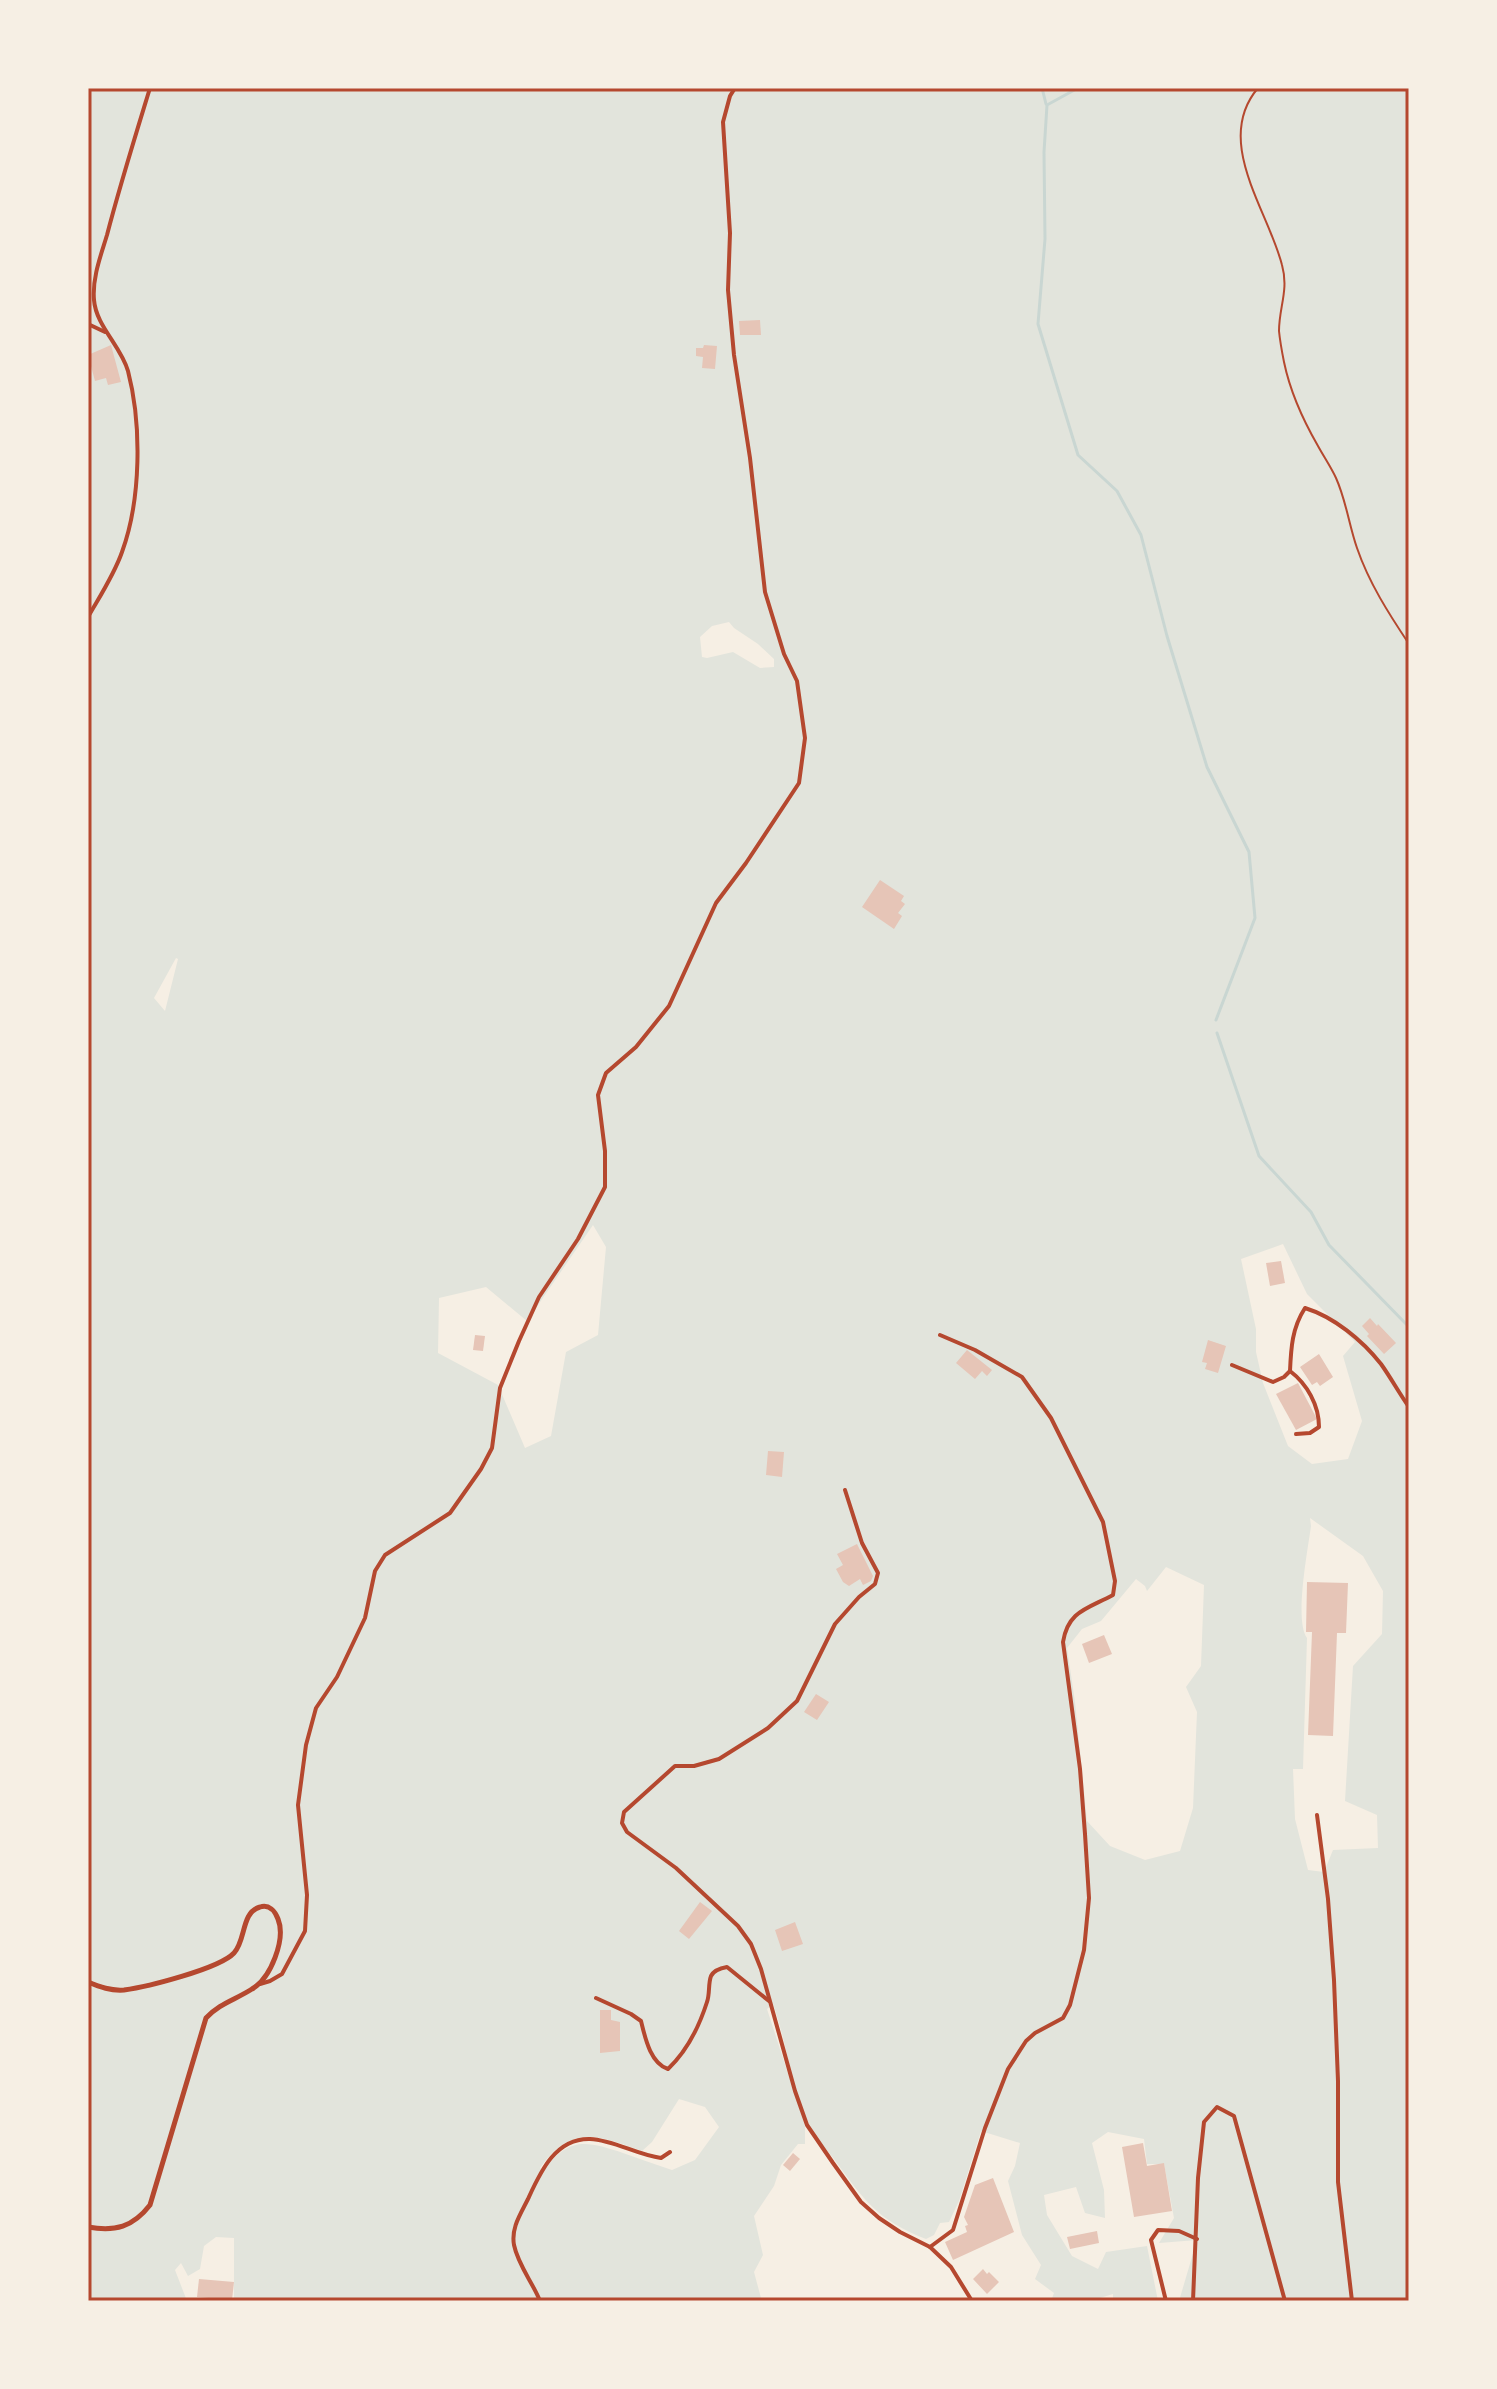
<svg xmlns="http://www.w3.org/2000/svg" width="1497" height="2389" viewBox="0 0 1497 2389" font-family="'Noto Sans',sans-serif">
	<rect width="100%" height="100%" fill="#f6efe4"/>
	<!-- green -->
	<path fill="#e2e4dc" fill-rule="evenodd" d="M 88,88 L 1409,88 L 1409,2301 L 1179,2301 L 1197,2240 L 1159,2243 L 1174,2218 L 1164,2164 L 1147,2164 L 1144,2139 L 1108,2132 L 1092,2143 L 1104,2190 L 1105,2218 L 1085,2213 L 1076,2187 L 1044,2195 L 1047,2215 L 1072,2256 L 1098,2269 L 1106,2252 L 1147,2246 L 1158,2301 L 1113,2301 L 1113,2294 L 1090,2301 L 1051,2301 L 1054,2293 L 1035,2279 L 1041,2265 L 1022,2235 L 1008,2181 L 1015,2166 L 1020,2143 L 981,2131 L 959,2201 L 949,2222 L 940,2223 L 934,2235 L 926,2239 C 877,2220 864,2200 834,2159 C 825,2148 814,2136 808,2124 C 791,2086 787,2043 773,2004 L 767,2009 L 805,2126 L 805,2144 L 798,2144 L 781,2165 L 774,2186 L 754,2216 L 763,2255 L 754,2272 L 761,2298 L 769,2301 L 234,2301 L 234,2238 L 216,2237 L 204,2246 L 200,2269 L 188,2276 L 181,2263 L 175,2270 L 187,2301 L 88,2301 ZM 729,622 L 734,628 L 758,644 L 774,659 L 774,667 L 760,668 L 733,652 L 707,658 L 702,657 L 700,637 L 712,626 ZM 176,958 L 178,959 L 165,1011 L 154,998 ZM 593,1225 L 606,1247 L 598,1335 L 566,1352 L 551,1436 L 525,1448 L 498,1385 L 438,1353 L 439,1298 L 486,1287 L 527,1321 ZM 1283,1244 L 1307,1294 L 1355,1342 L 1343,1356 L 1362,1421 L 1348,1459 L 1312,1464 L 1288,1446 L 1263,1383 L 1256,1352 L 1256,1329 L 1241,1259 ZM 1310,1518 L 1363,1556 L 1383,1591 L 1382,1634 L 1353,1666 L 1345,1801 L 1377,1815 L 1378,1848 L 1333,1850 L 1324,1872 L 1308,1870 L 1295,1819 L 1293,1769 L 1303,1769 L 1307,1638 C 1294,1621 1308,1549 1311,1526 ZM 1166,1567 L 1204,1585 L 1201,1666 L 1186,1687 L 1197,1712 L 1193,1808 L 1180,1851 L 1145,1860 L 1110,1846 L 1087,1821 L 1075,1702 L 1067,1648 L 1082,1629 L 1101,1621 L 1136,1579 L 1145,1586 L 1147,1591 ZM 679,2099 L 705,2107 L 719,2127 L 695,2160 L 672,2170 C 655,2164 639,2159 623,2153 C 587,2141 568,2136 544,2171 L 540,2168 C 571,2124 598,2135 642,2151 L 652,2142 Z"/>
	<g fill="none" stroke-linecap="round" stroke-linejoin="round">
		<!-- stream -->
		<g stroke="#c9d6d2" stroke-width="3">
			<polyline points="1042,88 1046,104"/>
			<polyline points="1078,88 1047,105 1044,152 1045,239 1038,324 1078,455 1117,491 1141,535 1167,636 1207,767 1249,852 1255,918 1216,1020"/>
			<polyline points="1217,1033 1259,1156 1311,1212 1329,1245 1409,1327"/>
		</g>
	</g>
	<!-- building -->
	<g fill="#e6c5b7">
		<polygon points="760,320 761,335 740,335 739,321"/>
		<polygon points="111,345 121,382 108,385 106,378 95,381 88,355"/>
		<polygon points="704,345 717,346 715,369 702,368 703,357 696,356 696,348 703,348"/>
		<polygon points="880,880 904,896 901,901 905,904 898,913 902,916 894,929 862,907"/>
		<polygon points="1281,1261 1285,1283 1270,1286 1266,1263"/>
		<polygon points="1370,1318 1377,1326 1378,1324 1396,1343 1384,1354 1367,1336 1369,1334 1362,1326"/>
		<polygon points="475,1335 485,1336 483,1351 473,1350"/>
		<polygon points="1208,1340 1226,1346 1218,1373 1205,1369 1207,1363 1202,1362"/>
		<polygon points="967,1350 992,1370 987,1376 982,1371 975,1379 956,1363"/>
		<polygon points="1319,1354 1333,1377 1320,1386 1317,1382 1312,1385 1300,1367"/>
		<polygon points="1298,1383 1317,1419 1296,1430 1276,1394"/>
		<polygon points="768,1451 784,1452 782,1477 766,1475"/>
		<polygon points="857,1544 873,1576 871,1581 863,1585 860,1579 849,1586 843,1582 836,1569 843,1565 837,1554"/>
		<polygon points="1307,1582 1348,1583 1346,1633 1337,1633 1333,1736 1308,1735 1312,1632 1306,1632"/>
		<polygon points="1104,1635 1112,1654 1089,1663 1082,1644"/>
		<polygon points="816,1694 829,1702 817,1720 804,1712"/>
		<polygon points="700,1902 712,1911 689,1939 679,1931"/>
		<polygon points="795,1922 803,1944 782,1951 775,1930"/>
		<polygon points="600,2010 611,2010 611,2020 620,2022 620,2051 600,2053"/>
		<polygon points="1143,2143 1147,2166 1164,2163 1172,2211 1134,2217 1122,2147"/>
		<polygon points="793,2153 800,2159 790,2171 783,2165"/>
		<polygon points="993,2178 1014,2232 953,2260 945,2242 967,2232 965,2226 968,2225 964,2217 975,2185"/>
		<polygon points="1097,2231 1099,2243 1070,2249 1067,2237"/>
		<polygon points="983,2269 987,2274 989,2272 999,2282 987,2294 973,2279"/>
		<polygon points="199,2279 234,2282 232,2300 197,2297"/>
	</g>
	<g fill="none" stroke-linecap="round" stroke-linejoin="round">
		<!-- path -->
		<path stroke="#b5482f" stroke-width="2" d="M 1258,88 C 1213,141 1268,210 1282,265 C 1289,290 1279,307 1279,331 C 1280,341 1282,352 1284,362 C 1290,391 1303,420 1318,446 C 1324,457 1331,467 1336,478 C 1346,500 1349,525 1357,548 C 1369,583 1389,614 1409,644"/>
		<!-- minor -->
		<g stroke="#b5482f" stroke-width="4">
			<polyline points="88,324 105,332"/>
			<path d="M 88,617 C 100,596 114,575 122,552 C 141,500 142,425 128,371 C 121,346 96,326 94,300 C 92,278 101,255 107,235 C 120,185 135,137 150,88"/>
			<path d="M 940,1335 L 975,1350 L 1022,1377 L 1051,1418 L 1103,1522 L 1115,1581 L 1113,1595 C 1087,1609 1068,1611 1063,1642 L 1080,1769 L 1085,1834 L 1089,1898 L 1084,1950 L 1070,2005 L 1063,2018 L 1035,2033 L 1026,2041 L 1008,2069 L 985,2128 L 953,2230 L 930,2247 L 951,2267 L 972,2301"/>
			<path d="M 1232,1365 L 1273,1382 L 1284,1377 L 1290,1371 C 1291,1348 1292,1328 1305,1308 C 1334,1317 1362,1340 1381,1364 C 1391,1378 1399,1393 1409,1407"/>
			<path d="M 1290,1371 C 1307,1384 1319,1405 1319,1427 L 1310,1433 L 1296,1434"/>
			<polyline points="845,1490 862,1543 878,1573 875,1584 859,1597 835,1624 797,1701 768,1728 719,1759 694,1766 675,1766 624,1812 622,1823 627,1832 676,1868 738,1926 751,1944 761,1969 795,2091 807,2125 833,2163 861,2202 879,2218 900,2232 930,2247"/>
			<polyline points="1317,1815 1328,1899 1334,1980 1338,2081 1338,2182 1352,2301"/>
			<polyline points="260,1984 270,1981 282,1974 305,1931 307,1895 298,1805 306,1745 316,1708 337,1677 365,1618 375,1571 385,1555 450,1513 481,1469 492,1448 500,1388 519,1341 539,1297 578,1239 605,1187 605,1151 598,1095 606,1073 636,1047 669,1006 716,903 746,863 799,783 805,738 797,681 784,654 765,592 750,458 734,355 728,290 730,233 723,122 730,96 735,88"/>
			<path d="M 596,1998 L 631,2014 L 641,2021 C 645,2037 650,2063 668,2069 C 687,2051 699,2027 707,2002 C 710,1994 708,1984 711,1976 C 714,1970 721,1968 727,1967 L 769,2001"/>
			<path d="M 540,2301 C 533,2283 518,2265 514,2245 C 511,2228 520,2215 528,2199 C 540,2173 555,2138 590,2139 C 614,2140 637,2155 661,2158 L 670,2152"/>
			<polyline points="1166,2301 1151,2240 1158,2230 1179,2231 1197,2239"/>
			<polyline points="1193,2301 1198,2178 1204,2122 1217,2107 1234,2116 1285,2301"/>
		</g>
		<!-- tertiary -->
		<path stroke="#b5482f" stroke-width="5" d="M 88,1982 C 100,1987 111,1991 124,1990 C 146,1987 219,1969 234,1953 C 246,1941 241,1912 260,1907 C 269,1904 275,1911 278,1919 C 286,1939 271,1978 252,1989 C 235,2000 220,2003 206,2018 L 150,2205 C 133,2227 115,2232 88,2227"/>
	</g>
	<!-- border -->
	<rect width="1497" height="2389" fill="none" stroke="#f6efe4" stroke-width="180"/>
	<rect x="90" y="90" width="1317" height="2209" fill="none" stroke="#b5482f" stroke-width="3"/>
</svg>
